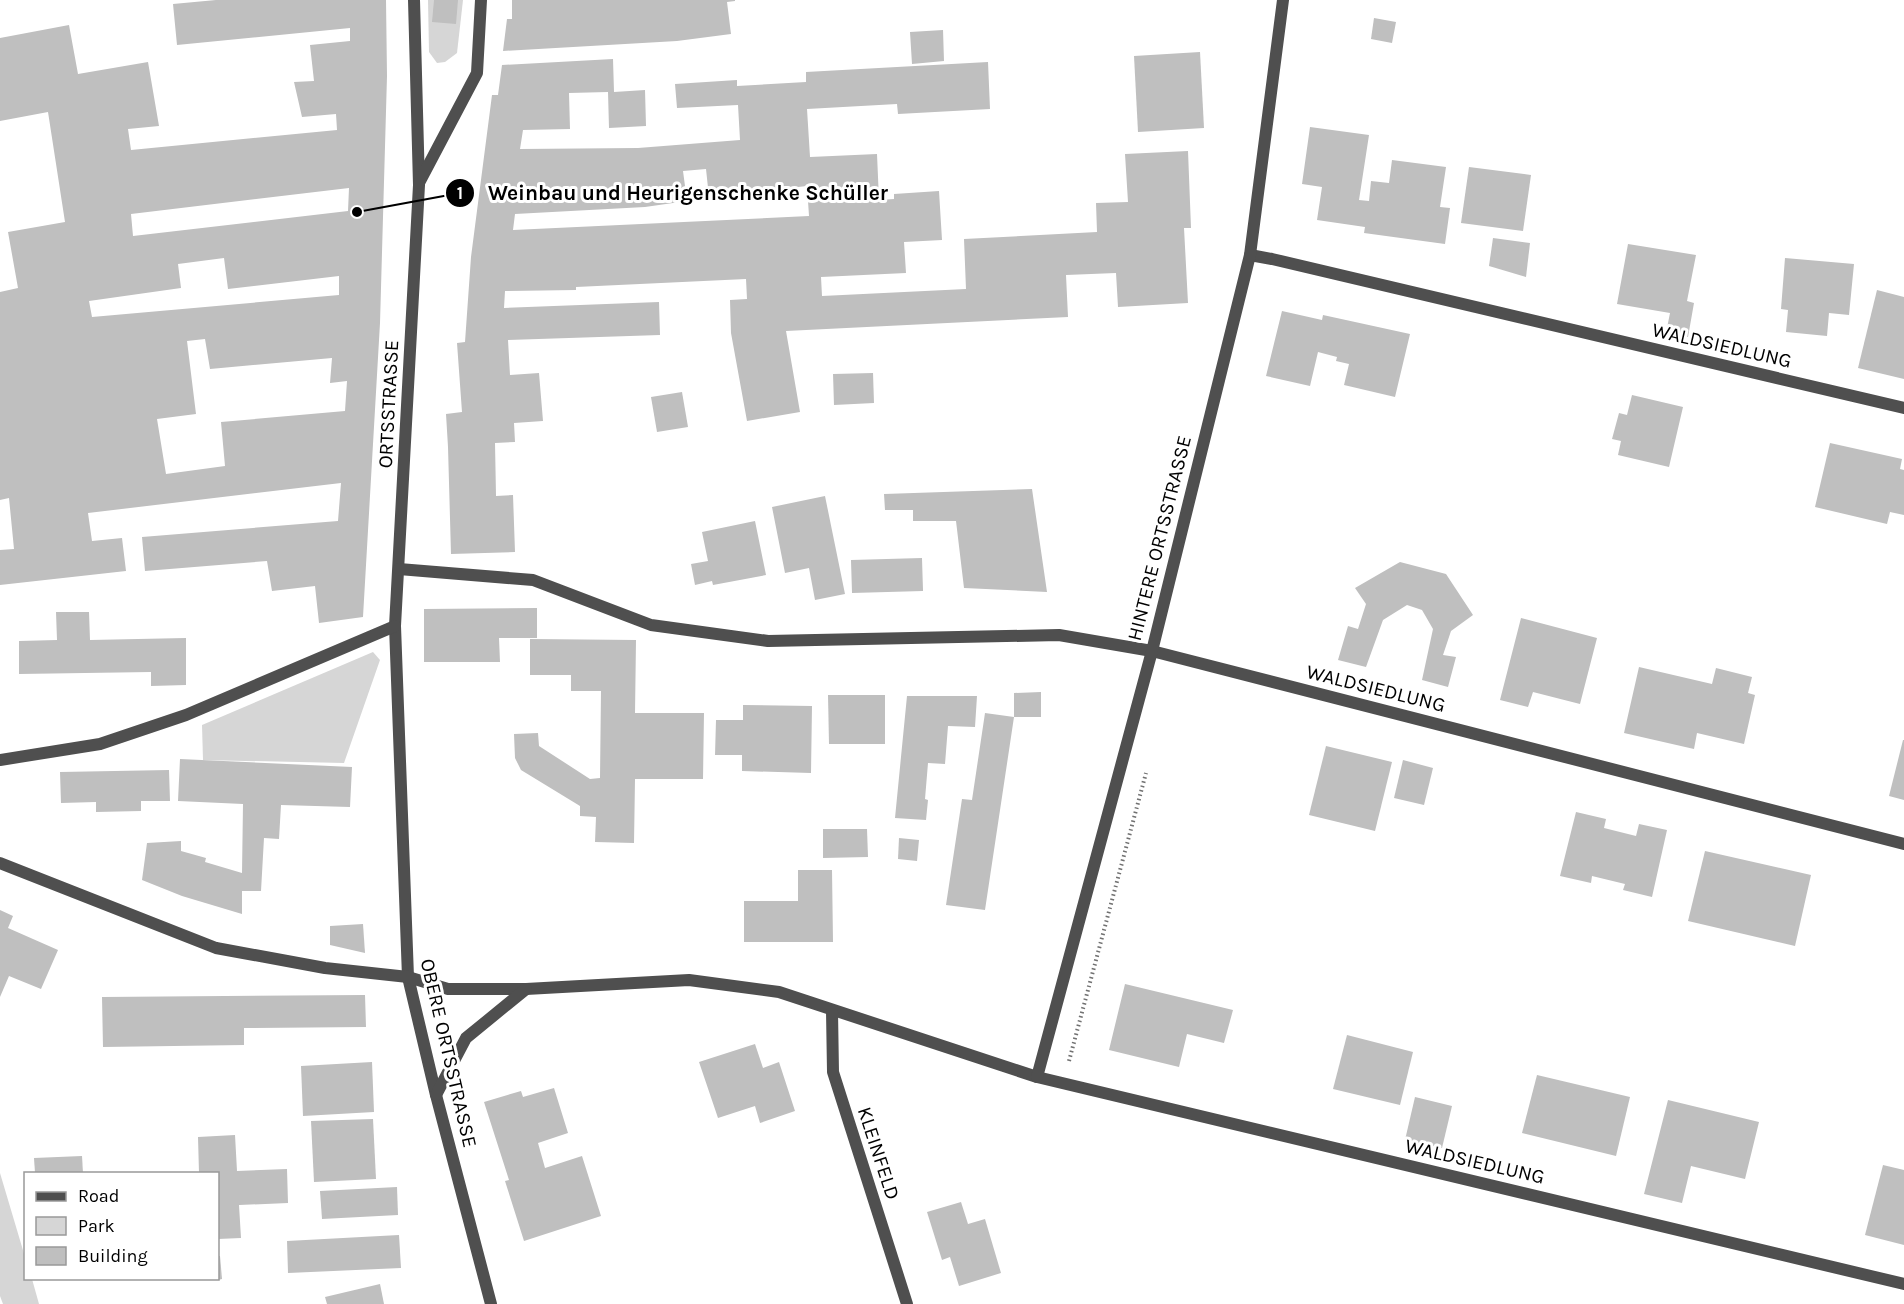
<svg xmlns="http://www.w3.org/2000/svg" width="1904" height="1304" viewBox="0 0 1904 1304" font-family="Karla,sans-serif">
	<rect width="100%" height="100%" fill="#fff"/>
	<!-- green -->
	<g fill="#d6d6d6">
		<polygon points="428,0 463,0 457,53 445,62 437,63 429,52"/>
		<polygon points="373,652 380,660 344,763 203,760 202,725"/>
		<polygon points="0,1173 25,1257 26,1278 32,1279 39,1304 3,1304 0,1296"/>
	</g>
	<!-- building -->
	<g fill="#bfbfbf" fill-rule="evenodd">
		<path d="M 216,0 L 386,0 L 387,76 L 380,323 L 363,617 L 319,623 L 315,586 L 272,591 L 267,561 L 145,571 L 142,537 L 338,521 L 341,483 L 88,513 L 92,541 L 122,538 L 126,571 L 0,585 L 0,550 L 14,549 L 9,498 L 0,500 L 0,292 L 18,288 L 8,232 L 65,222 L 48,112 L 0,121 L 0,38 L 69,25 L 78,74 L 148,62 L 159,126 L 128,129 L 131,150 L 337,130 L 336,114 L 302,117 L 294,82 L 314,81 L 310,45 L 350,41 L 350,28 L 177,45 L 173,4 ZM 349,188 L 348,211 L 133,236 L 131,214 ZM 224,258 L 228,289 L 339,276 L 339,295 L 92,317 L 89,301 L 181,288 L 178,264 ZM 205,339 L 210,369 L 332,358 L 330,383 L 347,381 L 345,411 L 221,422 L 225,466 L 166,474 L 157,419 L 196,414 L 187,341 Z"/>
		<polygon points="434,0 458,0 456,24 432,22"/>
		<polygon points="512,0 735,0 735,1 727,2 731,34 677,41 503,51 507,19 512,19"/>
		<polygon points="1374,18 1396,22 1392,43 1371,39"/>
		<polygon points="943,30 944,61 912,64 910,32"/>
		<polygon points="1200,52 1204,128 1138,132 1134,56"/>
		<path d="M 613,59 L 614,92 L 645,90 L 646,126 L 609,128 L 608,92 L 569,93 L 570,129 L 523,130 L 520,149 L 638,148 L 740,140 L 738,105 L 677,108 L 675,84 L 737,80 L 737,86 L 806,82 L 806,72 L 988,62 L 990,109 L 898,114 L 897,104 L 807,109 L 810,157 L 877,154 L 879,200 L 894,199 L 894,194 L 939,191 L 942,240 L 904,242 L 906,273 L 821,277 L 822,296 L 966,289 L 964,239 L 1097,232 L 1096,203 L 1128,202 L 1125,154 L 1188,151 L 1191,228 L 1184,228 L 1188,303 L 1118,307 L 1116,273 L 1066,275 L 1068,317 L 786,331 L 800,412 L 747,421 L 731,333 L 730,300 L 747,299 L 746,279 L 576,287 L 576,290 L 505,291 L 504,308 L 659,302 L 660,335 L 508,340 L 510,375 L 539,373 L 543,421 L 514,423 L 515,442 L 495,443 L 496,496 L 513,495 L 515,552 L 451,554 L 448,447 L 446,414 L 462,412 L 457,343 L 465,342 L 471,257 L 492,95 L 498,95 L 502,65 ZM 706,169 L 709,197 L 807,186 L 809,216 L 513,230 L 515,214 L 645,207 L 687,201 L 683,171 Z"/>
		<polygon points="1310,127 1369,135 1359,200 1369,201 1371,181 1389,183 1392,160 1446,167 1440,207 1450,208 1445,244 1364,233 1365,227 1317,220 1322,187 1302,184"/>
		<polygon points="1469,167 1531,175 1523,231 1461,223"/>
		<polygon points="1493,238 1530,243 1526,277 1489,266"/>
		<polygon points="1628,244 1696,255 1687,301 1694,303 1688,337 1666,333 1670,313 1617,304"/>
		<polygon points="1785,258 1854,264 1849,315 1829,313 1827,336 1786,332 1788,310 1781,309"/>
		<polygon points="1877,290 1904,297 1904,379 1858,368"/>
		<polygon points="1282,311 1322,320 1323,315 1410,334 1395,397 1344,385 1349,364 1336,361 1337,357 1318,352 1310,386 1266,376"/>
		<polygon points="873,373 874,403 834,405 833,374"/>
		<polygon points="682,392 688,427 657,432 651,397"/>
		<polygon points="1632,395 1683,407 1669,467 1618,455 1621,441 1612,439 1619,413 1627,415"/>
		<polygon points="1830,443 1902,459 1900,469 1904,470 1904,515 1890,512 1887,524 1815,507"/>
		<polygon points="1032,489 1047,592 964,588 956,521 913,521 913,510 885,510 884,494"/>
		<polygon points="825,496 845,594 815,600 809,568 785,573 772,507"/>
		<polygon points="755,521 766,575 713,585 712,581 695,585 691,564 708,561 702,532"/>
		<polygon points="922,558 923,591 852,593 851,560"/>
		<polygon points="1400,562 1446,574 1473,615 1451,631 1443,655 1456,657 1448,687 1422,680 1433,629 1422,610 1407,605 1383,620 1366,667 1338,660 1348,626 1358,629 1366,604 1355,588"/>
		<polygon points="537,608 537,638 499,638 500,662 424,662 424,609"/>
		<polygon points="56,612 89,612 90,640 186,638 186,685 151,686 151,672 19,674 19,641 57,640"/>
		<polygon points="1521,618 1597,638 1580,704 1533,692 1528,707 1500,700"/>
		<polygon points="530,639 636,640 635,713 704,713 703,779 635,779 634,843 595,842 596,817 580,816 580,806 521,770 515,758 514,734 538,733 539,746 590,779 600,778 601,691 571,691 571,675 530,675"/>
		<polygon points="1639,667 1712,684 1716,668 1752,677 1748,693 1755,695 1744,744 1697,733 1694,749 1624,733"/>
		<polygon points="1041,692 1041,717 1014,717 1014,693"/>
		<polygon points="828,695 885,695 885,744 829,744"/>
		<polygon points="907,696 977,696 975,727 948,726 945,764 928,763 925,799 928,800 926,820 895,818"/>
		<polygon points="743,705 812,706 811,773 742,771 742,755 715,755 716,720 743,720"/>
		<polygon points="985,713 1014,717 985,910 946,905 962,799 972,800"/>
		<polygon points="1903,740 1904,740 1904,800 1889,796"/>
		<polygon points="1326,746 1392,762 1375,831 1309,815"/>
		<polygon points="180,759 352,767 350,807 281,805 279,839 264,838 261,891 242,891 242,914 182,896 142,880 147,843 181,841 181,851 206,858 205,862 242,873 243,804 178,801"/>
		<polygon points="1403,760 1433,768 1424,805 1394,798"/>
		<polygon points="169,770 170,801 141,801 141,811 96,812 96,802 61,803 60,772"/>
		<polygon points="1576,812 1606,819 1604,828 1636,836 1639,824 1667,830 1652,897 1623,890 1625,884 1592,876 1591,883 1560,876"/>
		<polygon points="823,829 867,829 868,857 823,858"/>
		<polygon points="899,838 919,840 917,861 898,859"/>
		<polygon points="1705,851 1811,875 1795,946 1688,921"/>
		<polygon points="798,870 832,870 833,942 744,942 744,901 798,901"/>
		<polygon points="0,910 13,916 8,928 58,950 41,989 9,976 0,997"/>
		<polygon points="363,924 365,953 330,945 330,926"/>
		<polygon points="1125,984 1233,1010 1224,1043 1187,1034 1179,1067 1109,1050"/>
		<polygon points="365,995 366,1027 244,1028 244,1045 103,1047 102,997"/>
		<polygon points="1347,1035 1413,1052 1400,1105 1333,1089"/>
		<polygon points="755,1044 763,1068 779,1062 795,1111 760,1123 755,1106 718,1118 699,1062"/>
		<polygon points="372,1062 374,1112 303,1116 301,1066"/>
		<polygon points="1537,1075 1630,1097 1616,1156 1522,1133"/>
		<polygon points="554,1088 568,1133 538,1143 545,1168 582,1156 601,1216 524,1241 505,1181 509,1180 484,1102 521,1091 523,1097"/>
		<polygon points="1415,1097 1452,1106 1442,1148 1405,1140"/>
		<polygon points="1668,1100 1759,1122 1745,1179 1691,1166 1682,1203 1644,1194"/>
		<polygon points="373,1119 376,1179 314,1182 311,1121"/>
		<polygon points="235,1135 237,1171 287,1169 288,1203 239,1205 241,1238 218,1239 218,1173 199,1173 198,1137"/>
		<polygon points="82,1156 83,1173 35,1173 34,1158"/>
		<polygon points="1883,1165 1904,1170 1904,1245 1865,1235"/>
		<polygon points="397,1187 398,1215 322,1219 320,1191"/>
		<polygon points="961,1202 968,1224 985,1219 1001,1273 959,1286 950,1257 942,1260 927,1212"/>
		<polygon points="399,1235 401,1268 288,1273 287,1241"/>
		<polygon points="218,1256 220,1256 222,1279 218,1280"/>
		<polygon points="380,1284 384,1304 327,1304 325,1297"/>
	</g>
	<g fill="none" stroke-linecap="round" stroke-linejoin="round">
		<!-- path -->
		<polyline stroke="#717171" stroke-width="4" stroke-dasharray="1.5 3" stroke-linecap="butt" points="1069,1061 1146,773"/>
		<!-- minor -->
		<g stroke="#4f4f4f" stroke-width="12">
			<polyline points="414,0 419,185 395,626 408,977 436,1095 491,1304"/>
			<polyline points="419,183 477,73 481,0"/>
			<polyline points="1250,255 1272,259 1904,408"/>
			<polyline points="399,569 533,580 651,625 768,641 1059,635 1152,651 1904,844"/>
			<polyline points="0,760 100,744 186,715 395,626"/>
			<polyline points="0,863 216,948 325,968 408,977 448,989 526,989 689,980 779,992 1037,1077 1904,1284"/>
			<polyline points="832,1011 833,1072 907,1304"/>
			<polyline points="1037,1077 1152,651 1250,255 1283,0"/>
			<polyline points="436,1095 466,1038 526,989"/>
		</g>
	</g>
	<g text-anchor="middle" stroke-width="6" stroke-linejoin="round" paint-order="stroke">
		<!-- street labels -->
		<g font-size="20" fill="#000" stroke="#fff">
			<text transform="translate(1722 345) rotate(13)" y="7">WALDSIEDLUNG</text>
			<text transform="translate(388 404) rotate(-87)" y="7">ORTSSTRASSE</text>
			<text transform="translate(1159 538) rotate(-76)" y="7">HINTERE ORTSSTRASSE</text>
			<text transform="translate(1376 688) rotate(14)" y="7">WALDSIEDLUNG</text>
			<text transform="translate(449 1053) rotate(77)" y="7">OBERE ORTSSTRASSE</text>
			<text transform="translate(879 1153) rotate(72)" y="7">KLEINFELD</text>
			<text transform="translate(1475 1161) rotate(13)" y="7">WALDSIEDLUNG</text>
		</g>
	</g>
	<!-- callouts -->
	<path fill="none" stroke="#000" stroke-width="2" d="M357 212L460 193"/>
	<g fill="#000" stroke="#fff" stroke-width="2">
		<circle cx="357" cy="212" r="6"/>
		<circle cx="460" cy="193" r="15"/>
	</g>
	<g font-size="18" text-anchor="middle" font-weight="bold" fill="#fff">
		<text x="460" y="199">1</text>
	</g>
	<g font-size="21" text-anchor="middle" font-weight="bold" fill="#000" stroke="#fff" stroke-width="6" stroke-linejoin="round" paint-order="stroke">
		<text x="688" y="200">Weinbau und Heurigenschenke Schüller</text>
	</g>
	<!-- legend -->
	<rect x="24" y="1172" width="195" height="108" fill="#ffffff" stroke="#999999" stroke-width="1.5"/>
	<rect x="36" y="1192" width="30" height="9" fill="#4f4f4f" stroke="#999999" stroke-width="1.5"/>
	<text x="78" y="1202" font-size="18" fill="#000000">Road</text>
	<rect x="36" y="1217" width="30" height="18" fill="#d6d6d6" stroke="#999999" stroke-width="1.5"/>
	<text x="78" y="1232" font-size="18" fill="#000000">Park</text>
	<rect x="36" y="1247" width="30" height="18" fill="#bfbfbf" stroke="#999999" stroke-width="1.5"/>
	<text x="78" y="1262" font-size="18" fill="#000000">Building</text>
</svg>
